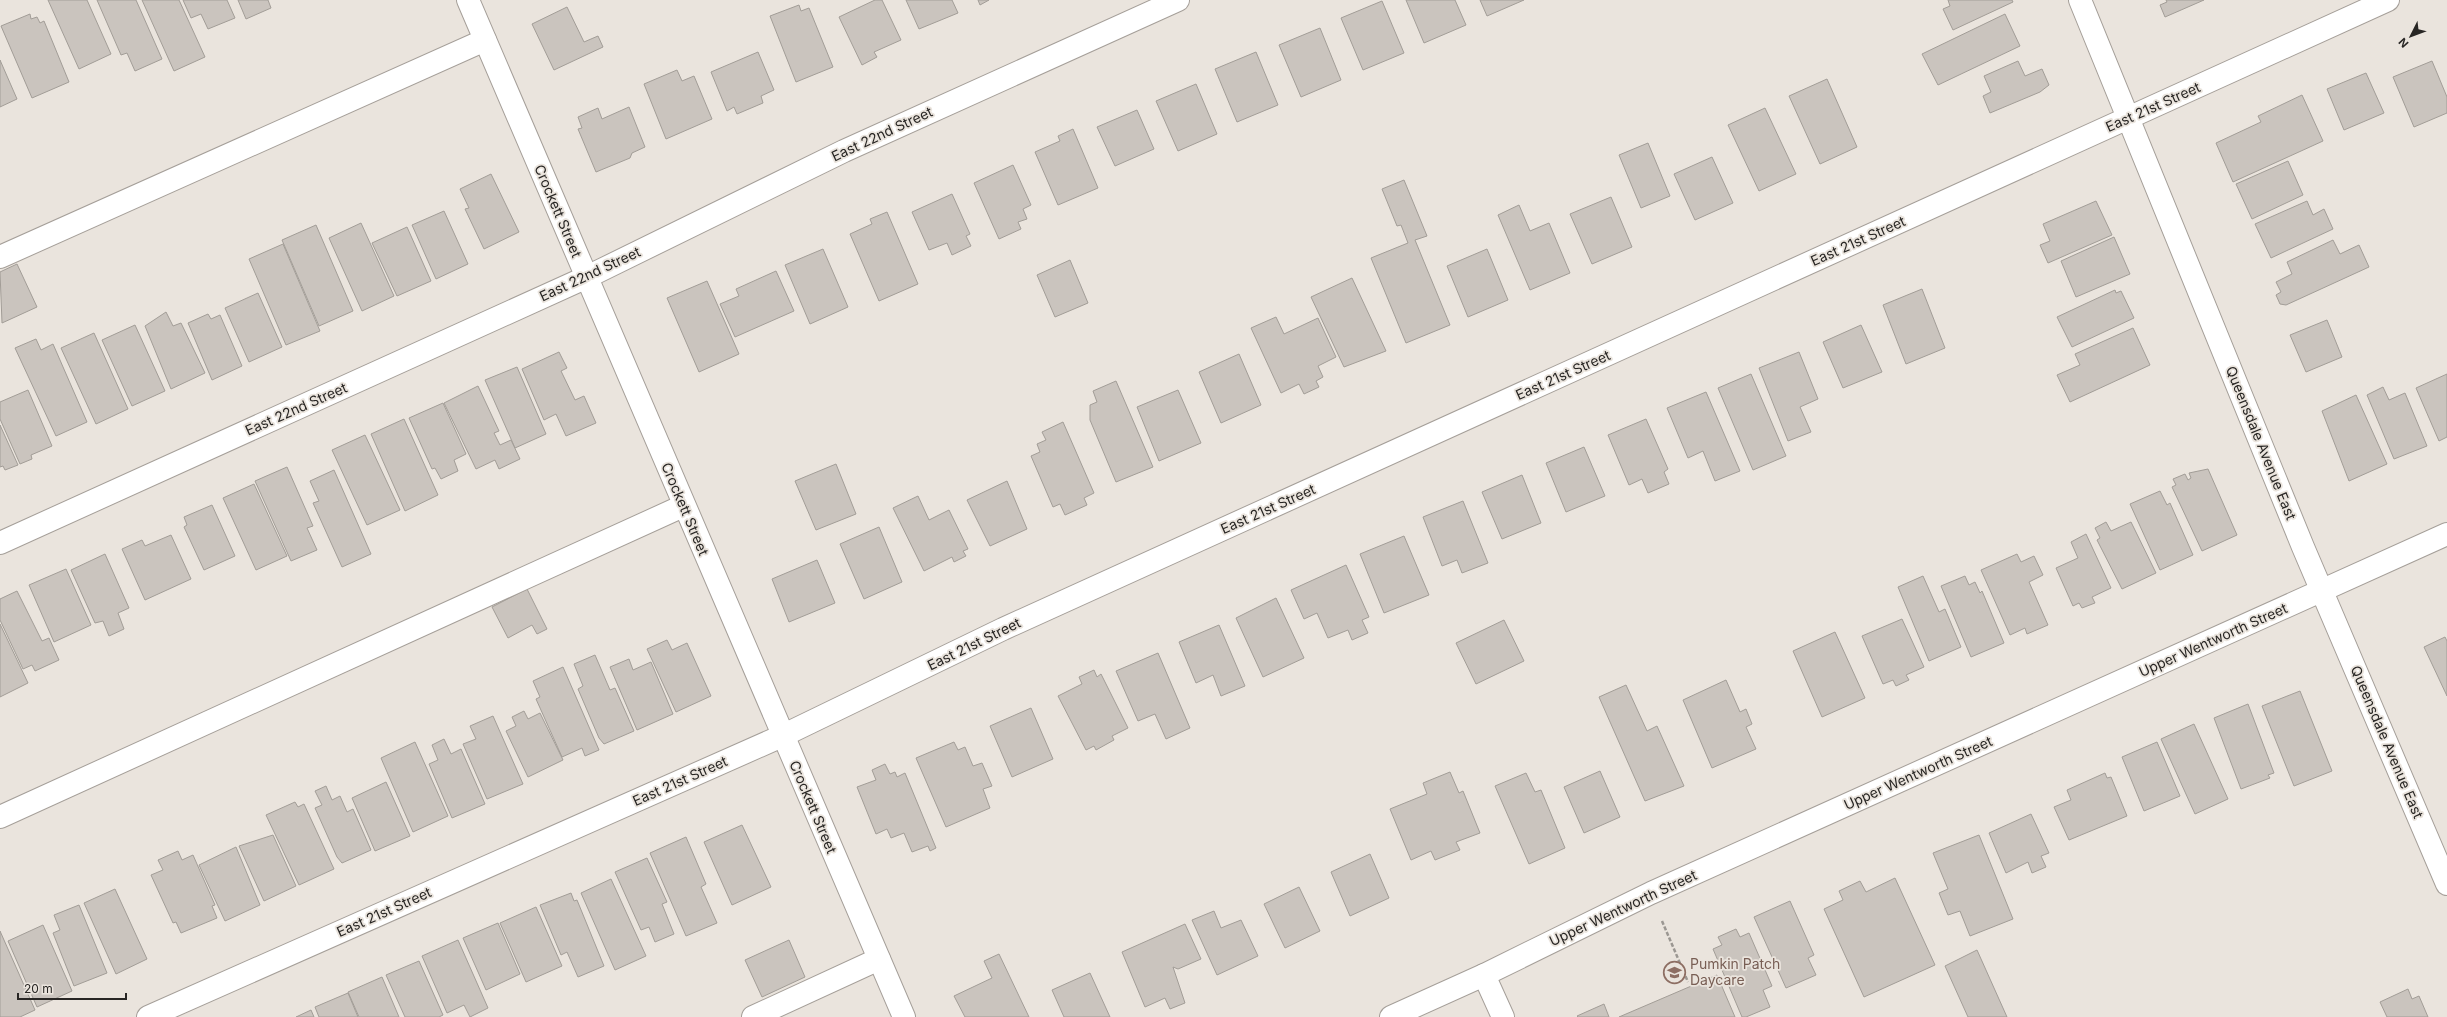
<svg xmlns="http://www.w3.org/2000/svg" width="2447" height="1017" viewBox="0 0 2447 1017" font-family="Inter,sans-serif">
	<rect width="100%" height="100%" fill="#eae4dd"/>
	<!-- building -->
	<g fill="#cac4be" stroke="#a29d97">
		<polygon points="48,0 87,0 111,54 79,69"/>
		<polygon points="97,0 136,0 162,59 135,71 127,53 121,55"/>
		<polygon points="142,0 179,0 205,57 174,71"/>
		<polygon points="183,0 227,0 235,18 208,29 201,14 191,18"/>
		<polygon points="238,0 268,0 271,8 246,19"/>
		<polygon points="875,0 882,0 901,40 874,52 877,57 862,65 839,17"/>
		<polygon points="906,0 952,0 958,13 919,29"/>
		<polygon points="978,0 989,0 980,5"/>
		<polygon points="1406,0 1455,0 1466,25 1424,43"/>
		<polygon points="1480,0 1524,0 1487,16"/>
		<polygon points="1948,0 2012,0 2013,2 1953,30 1943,9 1950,6"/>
		<polygon points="2166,0 2204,0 2165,17 2160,5 2167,2"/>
		<polygon points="1382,1 1404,53 1363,70 1341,18"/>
		<polygon points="799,5 801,11 809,8 833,67 796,82 770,16"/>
		<polygon points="567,7 584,42 598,36 603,47 554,70 532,24"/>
		<polygon points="30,14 31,19 37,17 40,23 44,21 69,82 32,98 1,26"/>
		<polygon points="2005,14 2020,46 1938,85 1922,54"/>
		<polygon points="1320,28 1341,80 1301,97 1279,45"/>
		<polygon points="758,52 774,90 761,96 763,103 737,114 734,107 727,111 711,72"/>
		<polygon points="1256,52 1278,105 1237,122 1215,69"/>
		<polygon points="0,60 17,99 0,107"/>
		<polygon points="2018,61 2025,76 2042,69 2049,85 2040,92 1990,113 1983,96 1991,92 1984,76"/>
		<polygon points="2432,61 2447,97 2447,113 2414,127 2393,77"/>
		<polygon points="677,70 682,81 694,76 712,119 666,139 644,84"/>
		<polygon points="2366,73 2384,113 2344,130 2327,89"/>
		<polygon points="1827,79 1857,147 1820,164 1789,96"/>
		<polygon points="1196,84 1217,134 1178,151 1156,101"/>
		<polygon points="2302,95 2323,141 2233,182 2216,143 2261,122 2258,116"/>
		<polygon points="629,107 645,147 632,153 630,158 596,172 578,129 582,128 578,117 598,108 602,119"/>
		<polygon points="1765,108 1796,174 1759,191 1728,125"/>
		<polygon points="1137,110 1154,149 1115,166 1097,127"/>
		<polygon points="1073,129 1098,188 1058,205 1035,152 1060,141 1058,136"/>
		<polygon points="1648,143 1670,196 1641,208 1619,155"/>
		<polygon points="1712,157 1733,203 1695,220 1674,174"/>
		<polygon points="2288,161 2303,195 2252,219 2236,184"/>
		<polygon points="1013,165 1031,205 1023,209 1027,219 1018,222 1021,229 999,239 974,183"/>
		<polygon points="491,174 519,232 484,249 465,209 469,208 460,189"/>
		<polygon points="1404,180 1427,236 1415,240 1450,325 1406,343 1371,258 1408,243 1401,225 1397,226 1382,189"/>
		<polygon points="952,194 970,234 966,236 971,246 952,255 947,243 929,250 912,212"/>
		<polygon points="1611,197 1632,247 1592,264 1570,214"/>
		<polygon points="2096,201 2112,235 2048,263 2040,245 2050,241 2043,224"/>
		<polygon points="2307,201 2313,215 2324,209 2333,229 2271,258 2255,224"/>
		<polygon points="1519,205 1530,231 1549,223 1570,273 1530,290 1498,215"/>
		<polygon points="444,211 468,264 436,279 412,225"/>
		<polygon points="887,212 918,284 879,301 850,234 872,224 870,219"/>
		<polygon points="361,223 394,296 362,311 329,238"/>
		<polygon points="316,225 353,311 319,326 282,240"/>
		<polygon points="407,227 431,281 397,296 372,243"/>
		<polygon points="2114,237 2130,274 2076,297 2061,261"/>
		<polygon points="2333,240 2340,254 2359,245 2369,267 2286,305 2280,304 2276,295 2281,292 2276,282 2292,274 2287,262"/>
		<polygon points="283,244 320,331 286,345 249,259"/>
		<polygon points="823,249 848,307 810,324 785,265"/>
		<polygon points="1487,249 1508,300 1468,317 1447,266"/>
		<polygon points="1070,260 1088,303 1055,317 1037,275"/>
		<polygon points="17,264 37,307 2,323 0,272"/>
		<polygon points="776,271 794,311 735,337 720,304 739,296 736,289"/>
		<polygon points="1352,278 1386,351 1344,367 1311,297"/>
		<polygon points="707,281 739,354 699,372 667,298"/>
		<polygon points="1922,289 1945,348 1906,364 1883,305"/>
		<polygon points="2115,290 2116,293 2121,291 2134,318 2072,347 2057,317"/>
		<polygon points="258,293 282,347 249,362 225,308"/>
		<polygon points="166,312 173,326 181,323 205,373 171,389 145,326"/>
		<polygon points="208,314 211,319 220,315 242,366 212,380 188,323"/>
		<polygon points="1276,317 1284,334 1318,318 1336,357 1318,366 1323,377 1316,381 1319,387 1304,394 1299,384 1281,393 1251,328"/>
		<polygon points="2327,320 2342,357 2306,372 2290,335"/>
		<polygon points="135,325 165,391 132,406 102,340"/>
		<polygon points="1861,325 1882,372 1843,388 1823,342"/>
		<polygon points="2133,328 2150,365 2070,402 2057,375 2080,365 2075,354"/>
		<polygon points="94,333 128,409 96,424 61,348"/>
		<polygon points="36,339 41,350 53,344 87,422 56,436 15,348"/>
		<polygon points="559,352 567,368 561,371 575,400 584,396 596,423 566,436 556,414 544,420 522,369"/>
		<polygon points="1799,352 1818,399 1800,407 1811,432 1788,441 1759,368"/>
		<polygon points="1239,354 1261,405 1221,423 1199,372"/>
		<polygon points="517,367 546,434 515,448 485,380"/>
		<polygon points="1751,374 1786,456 1753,470 1718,388"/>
		<polygon points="2447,374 2447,437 2439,441 2416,388"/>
		<polygon points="1116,381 1153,467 1116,482 1090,420 1090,405 1097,402 1093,391"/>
		<polygon points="478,386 499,431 494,433 500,445 511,440 520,459 499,469 495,460 476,469 444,403"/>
		<polygon points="2383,387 2389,400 2405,393 2427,446 2394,459 2367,395"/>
		<polygon points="28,390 52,446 31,455 32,459 20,464 0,419 0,402"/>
		<polygon points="1178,390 1201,443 1159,461 1137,407"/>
		<polygon points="1706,392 1740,471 1715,481 1703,451 1688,458 1667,408"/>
		<polygon points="2356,395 2387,464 2349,481 2322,411"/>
		<polygon points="443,403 466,454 454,460 458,471 441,479 435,468 432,469 409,418"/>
		<polygon points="404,419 438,495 405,511 371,434"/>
		<polygon points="1646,419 1668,469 1664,472 1669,484 1648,493 1642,479 1629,485 1608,435"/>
		<polygon points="1063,422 1094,493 1084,498 1087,505 1065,515 1060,504 1053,507 1031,456 1040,452 1037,444 1046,440 1042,432"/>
		<polygon points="0,425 18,465 5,470 3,466 0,467"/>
		<polygon points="365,435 400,510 367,525 332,450"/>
		<polygon points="1584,447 1605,496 1566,512 1546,463"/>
		<polygon points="836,464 856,514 816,530 795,481"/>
		<polygon points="287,467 313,526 307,528 317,550 291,561 255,481"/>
		<polygon points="2208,469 2237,535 2202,551 2172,487 2176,485 2173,479 2185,474 2188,480 2191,478 2189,473"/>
		<polygon points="334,470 371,554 342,567 313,503 319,501 310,481"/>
		<polygon points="1522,475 1541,523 1502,539 1482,492"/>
		<polygon points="1007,481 1027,529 990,546 967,500"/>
		<polygon points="254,484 287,556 256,570 223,498"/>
		<polygon points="2160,491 2167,505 2170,503 2193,555 2160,570 2130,504"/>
		<polygon points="918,496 929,520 949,510 968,549 963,551 966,556 954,562 952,557 924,571 893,508"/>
		<polygon points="1463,501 1488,563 1462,573 1457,560 1442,566 1423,517"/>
		<polygon points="212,505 235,556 204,570 184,527 187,525 184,517"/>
		<polygon points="2106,522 2111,531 2131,522 2156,573 2122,589 2097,540 2100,538 2095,528"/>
		<polygon points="879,527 902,582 864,599 840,544"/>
		<polygon points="2086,534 2111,588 2092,597 2095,603 2082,608 2079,603 2073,606 2056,568 2078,558 2071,542"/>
		<polygon points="171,535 191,579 145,600 122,549 142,540 145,546"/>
		<polygon points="1404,536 1429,595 1384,613 1360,554"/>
		<polygon points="105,554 129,608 118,613 124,629 109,636 103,621 95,623 71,570"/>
		<polygon points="2017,554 2021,562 2034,556 2043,575 2029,582 2048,625 2027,634 2025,628 2010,635 1981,570"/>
		<polygon points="817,560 835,603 789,622 772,579"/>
		<polygon points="1346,565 1369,617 1362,620 1368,633 1352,640 1348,630 1328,638 1317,613 1304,619 1291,590"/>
		<polygon points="66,569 91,625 54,642 29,585"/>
		<polygon points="1923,576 1939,612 1945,609 1961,647 1929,661 1898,587"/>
		<polygon points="1965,576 1969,585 1975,582 1980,593 1982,591 2004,643 1971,657 1941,586"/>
		<polygon points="527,589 547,629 537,634 532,625 508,638 492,607"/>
		<polygon points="17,591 42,641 49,638 59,660 35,671 32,665 23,669 0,620 0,599"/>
		<polygon points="1276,598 1304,658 1263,677 1236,618"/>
		<polygon points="1902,619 1924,667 1906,675 1909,680 1896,686 1893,680 1883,684 1862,636"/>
		<polygon points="1504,620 1524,661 1476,684 1456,643"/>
		<polygon points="0,624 28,683 0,697"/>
		<polygon points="1219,625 1245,686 1221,696 1213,675 1196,683 1179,642"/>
		<polygon points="1835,632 1865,698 1822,717 1793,651"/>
		<polygon points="2445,637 2447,641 2447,696 2424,647"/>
		<polygon points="667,640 672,650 687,643 711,696 676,712 647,649"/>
		<polygon points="1158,653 1190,728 1166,739 1155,714 1138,721 1116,671"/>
		<polygon points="595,655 610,690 615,688 634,731 604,744 599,738 578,689 583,686 574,664"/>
		<polygon points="629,659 633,670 651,662 673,714 637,730 610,667"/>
		<polygon points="563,667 599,750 585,756 582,748 562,757 536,699 540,697 533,681"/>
		<polygon points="1094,670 1097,677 1101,674 1128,728 1112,736 1114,740 1096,750 1094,746 1086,750 1058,696 1082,684 1079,677"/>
		<polygon points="1726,680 1740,712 1746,709 1752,724 1746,727 1756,749 1712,768 1683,700"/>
		<polygon points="1626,685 1647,731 1657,726 1684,786 1645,801 1599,697"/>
		<polygon points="2300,691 2332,771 2294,786 2262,706"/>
		<polygon points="2248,704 2274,773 2268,775 2270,778 2241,789 2214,718"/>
		<polygon points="1031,708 1053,759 1012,777 990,726"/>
		<polygon points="524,711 528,719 540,713 563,760 528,777 506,731 516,726 512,717"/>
		<polygon points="493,716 523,784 487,799 463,744 476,739 470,726"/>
		<polygon points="2194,724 2228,799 2195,814 2161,739"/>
		<polygon points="444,739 451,754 461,749 485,804 452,818 429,764 438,760 432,745"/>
		<polygon points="415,742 448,816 413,832 381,758"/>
		<polygon points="954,742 958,750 965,747 973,766 982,763 992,786 983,789 990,808 946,827 916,758"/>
		<polygon points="2157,742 2180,796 2144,811 2122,757"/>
		<polygon points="885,764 890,774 895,772 897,777 905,773 936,848 930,851 928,846 912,852 904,833 891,838 887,829 876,834 857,787 876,780 872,770"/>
		<polygon points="1600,771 1620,817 1584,833 1564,787"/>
		<polygon points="1450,772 1459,793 1463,791 1480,833 1456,842 1460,850 1435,860 1431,851 1411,860 1390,809 1427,794 1423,783"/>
		<polygon points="1526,773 1535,792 1541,790 1565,848 1529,864 1495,786"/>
		<polygon points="2105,773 2107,778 2111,777 2127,816 2069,840 2054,807 2071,800 2067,790"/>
		<polygon points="386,782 410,836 375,851 352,798"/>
		<polygon points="326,786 332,800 340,796 347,812 353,809 371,850 342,863 337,857 315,808 322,805 315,791"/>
		<polygon points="295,802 298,807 304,804 334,869 299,885 266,815"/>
		<polygon points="2031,814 2049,853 2041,856 2046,867 2032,873 2028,862 2006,873 1989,833"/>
		<polygon points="742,825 771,887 732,905 704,842"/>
		<polygon points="273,835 296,886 264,901 239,846"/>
		<polygon points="1979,835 2013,919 1970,936 1960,911 1948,915 1939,893 1948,889 1933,853"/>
		<polygon points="686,837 706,884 701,887 717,923 686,936 650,853"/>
		<polygon points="236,847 260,905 225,921 199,865"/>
		<polygon points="178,851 182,860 193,855 215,905 212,906 217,918 181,933 176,922 173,923 151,875 163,870 158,860"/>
		<polygon points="1370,854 1389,898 1350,916 1331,872"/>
		<polygon points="647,858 667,902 662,904 674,934 655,942 649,927 641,930 615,872"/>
		<polygon points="1895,878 1935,965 1864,997 1824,909 1843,900 1839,891 1860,881 1866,892"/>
		<polygon points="611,879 646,956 615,970 581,893"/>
		<polygon points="1299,887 1320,931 1285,948 1264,904"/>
		<polygon points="115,889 147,959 116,974 84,903"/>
		<polygon points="571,893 574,901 577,900 604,966 578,977 567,952 561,955 540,905"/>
		<polygon points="1790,901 1814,955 1808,958 1816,975 1786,988 1754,917"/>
		<polygon points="79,905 107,973 74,986 53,933 60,930 54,915"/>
		<polygon points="536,907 562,966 526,982 500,923"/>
		<polygon points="1214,911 1221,928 1241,920 1258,956 1217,975 1192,920"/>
		<polygon points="498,923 520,974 486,990 463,938"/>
		<polygon points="1185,924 1201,959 1178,969 1173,967 1185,1003 1170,1009 1165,998 1145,1007 1122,952"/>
		<polygon points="43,925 72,991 37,1007 8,941"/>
		<polygon points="1736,929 1740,937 1749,933 1772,986 1763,990 1770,1007 1746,1017 1742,1017 1713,949 1722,945 1718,937"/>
		<polygon points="0,931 35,1010 20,1017 0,1017"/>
		<polygon points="458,940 488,1008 470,1017 464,1005 447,1013 422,956"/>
		<polygon points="789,940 805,977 762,997 745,960"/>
		<polygon points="1977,950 2007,1017 1968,1017 1945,966"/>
		<polygon points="999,954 1029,1017 965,1017 954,996 992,978 984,961"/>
		<polygon points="419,961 443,1015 439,1017 405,1017 386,975"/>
		<polygon points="1090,973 1110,1017 1064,1017 1052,990"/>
		<polygon points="1717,975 1735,1017 1619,1017"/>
		<polygon points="382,977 399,1017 359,1017 348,992"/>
		<polygon points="2408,989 2412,999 2419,996 2428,1017 2387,1017 2380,1002"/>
		<polygon points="348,993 358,1017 319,1017 315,1007"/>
		<polygon points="1604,1004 1609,1017 1578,1017 1577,1016"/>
		<polygon points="311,1010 314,1017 296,1017"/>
	</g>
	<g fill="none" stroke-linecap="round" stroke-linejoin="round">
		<defs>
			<g id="minor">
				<polyline points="468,0 904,1017"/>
				<polyline points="2080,0 2303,547 2447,884"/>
				<polyline points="0,257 485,40"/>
				<polyline points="0,543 587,277 844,151 1178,0"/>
				<polyline points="0,817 683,506"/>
				<polyline points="1484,975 1503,1017"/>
				<polyline points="148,1017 782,736 1003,629 2388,0"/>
				<polyline points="753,1017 879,959"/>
			</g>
			<polyline id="major" points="1391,1017 1484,975 1651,893 2447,534"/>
		</defs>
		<!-- minor casing -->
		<use href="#minor" stroke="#a59f99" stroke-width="24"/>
		<!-- major casing -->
		<use href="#major" stroke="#a59f99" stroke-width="24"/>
		<!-- path -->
		<polyline stroke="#9b9792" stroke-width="2.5" stroke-dasharray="4 2" stroke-linecap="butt" points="1662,921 1688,982"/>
		<!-- minor -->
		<use href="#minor" stroke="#fff" stroke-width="22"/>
		<!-- major -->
		<use href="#major" stroke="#fff" stroke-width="22"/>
	</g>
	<!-- icons -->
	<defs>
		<symbol id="school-ring" viewBox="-11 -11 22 22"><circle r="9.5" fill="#eae4dd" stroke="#8d6e63" stroke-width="1.5"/><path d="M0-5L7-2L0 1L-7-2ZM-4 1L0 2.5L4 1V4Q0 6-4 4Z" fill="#8d6e63"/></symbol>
	</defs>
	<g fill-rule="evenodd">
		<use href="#school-ring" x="1662" y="960" width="25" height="25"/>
	</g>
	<g text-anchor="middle" stroke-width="3.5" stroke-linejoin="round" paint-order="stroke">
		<!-- street labels -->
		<g font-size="14" fill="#282624" stroke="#eae4dd">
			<text transform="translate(2153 107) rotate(-24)" y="5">East 21st Street</text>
			<text transform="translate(882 134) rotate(-25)" y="5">East 22nd Street</text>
			<text transform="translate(558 211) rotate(67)" y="5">Crockett Street</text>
			<text transform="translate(1858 241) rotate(-24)" y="5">East 21st Street</text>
			<text transform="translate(590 274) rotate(-25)" y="5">East 22nd Street</text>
			<text transform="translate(1563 375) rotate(-24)" y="5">East 21st Street</text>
			<text transform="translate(296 409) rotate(-24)" y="5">East 22nd Street</text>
			<text transform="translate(2261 443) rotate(68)" y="5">Queensdale Avenue East</text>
			<text transform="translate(685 509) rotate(67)" y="5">Crockett Street</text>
			<text transform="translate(1268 509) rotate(-24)" y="5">East 21st Street</text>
			<text transform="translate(2213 640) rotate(-24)" y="5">Upper Wentworth Street</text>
			<text transform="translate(974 644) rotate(-26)" y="5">East 21st Street</text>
			<text transform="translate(2387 742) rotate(67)" y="5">Queensdale Avenue East</text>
			<text transform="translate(1918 773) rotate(-24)" y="5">Upper Wentworth Street</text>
			<text transform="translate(680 781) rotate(-24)" y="5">East 21st Street</text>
			<text transform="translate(813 807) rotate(67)" y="5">Crockett Street</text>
			<text transform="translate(1623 908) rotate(-25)" y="5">Upper Wentworth Street</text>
			<text transform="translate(384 912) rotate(-24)" y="5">East 21st Street</text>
		</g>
		<!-- education labels -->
		<g font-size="14" fill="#785e54" stroke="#eae4dd" text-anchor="start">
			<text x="1690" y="969">Pumkin Patch<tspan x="1690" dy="16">Daycare</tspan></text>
		</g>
	</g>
	<!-- north arrow -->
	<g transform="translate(2411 36) rotate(228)" stroke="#eae4dd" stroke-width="3" paint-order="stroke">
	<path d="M0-3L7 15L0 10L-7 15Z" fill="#282624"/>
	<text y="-6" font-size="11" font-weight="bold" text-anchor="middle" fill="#282624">N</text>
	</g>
	<!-- scale -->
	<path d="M18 993v6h108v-6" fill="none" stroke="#282624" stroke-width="2"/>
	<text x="24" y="993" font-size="12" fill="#282624" stroke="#eae4dd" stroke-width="3" paint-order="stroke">20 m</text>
</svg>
